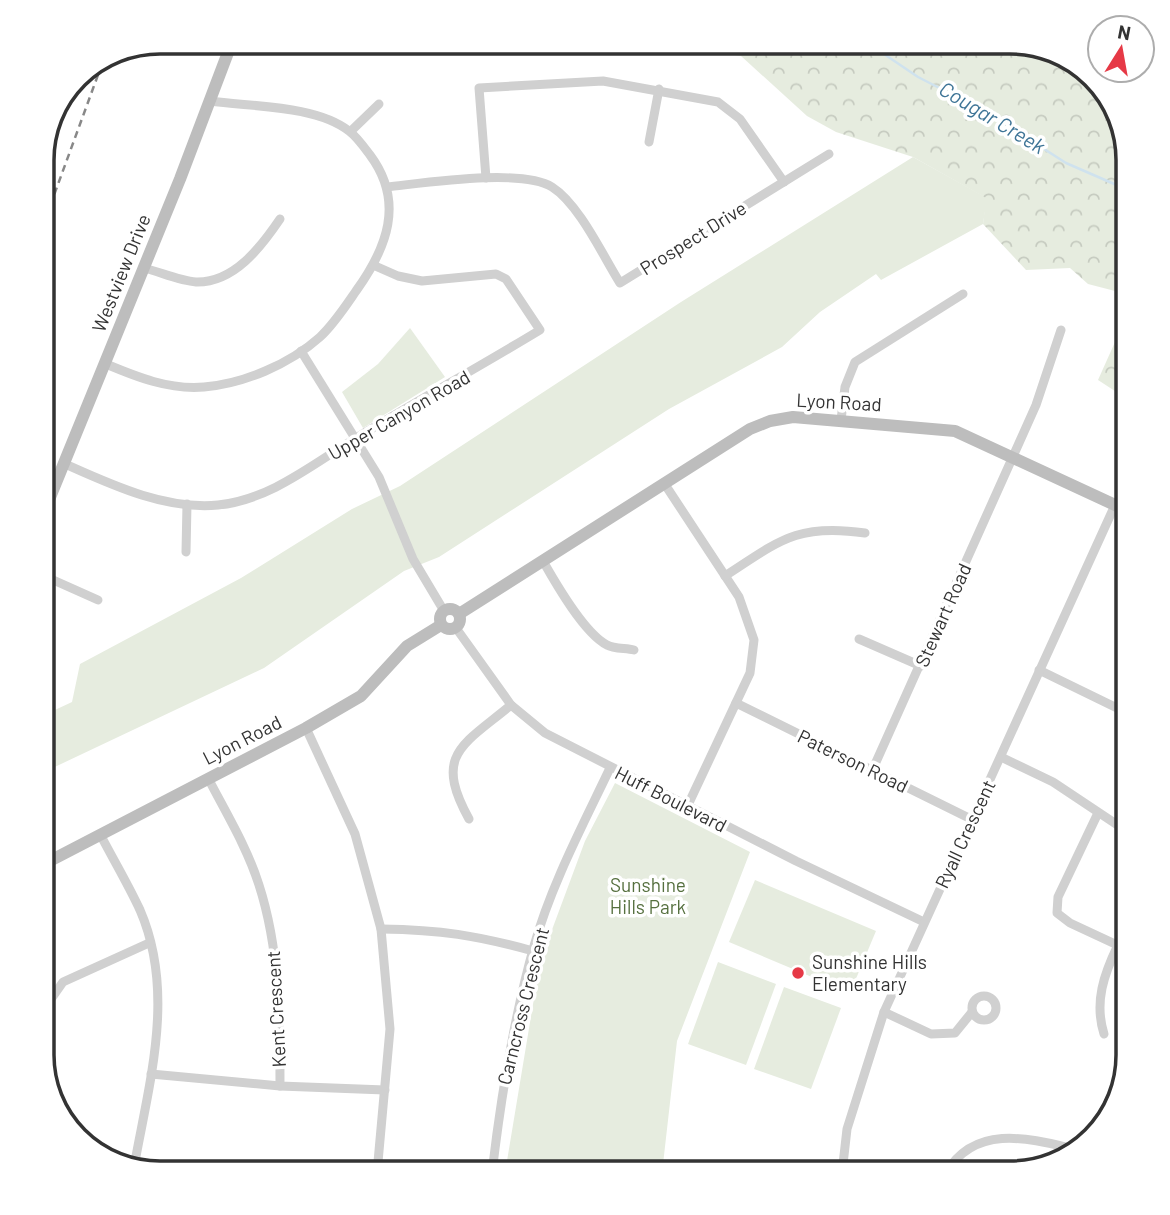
<svg xmlns="http://www.w3.org/2000/svg" width="1170" height="1215" viewBox="0 0 1170 1215" font-family="Barlow,sans-serif">
	<defs>
		<pattern id="forest-crowns" width="20" height="18" patternUnits="userSpaceOnUse" patternTransform="scale(1.75)"><rect width="20" height="18" fill="#e6ecdf"/><path d="M2 6a3 3 0 1 1 6 0M12 15a3 3 0 1 1 6 0" fill="none" stroke="#c6cbc0"/></pattern>
	</defs>
	<rect width="100%" height="100%" fill="#fff"/>
	<!-- green -->
	<g fill="#e6ecdf">
		<polygon points="913,157 987,198 983,224 881,280 876,274 820,312 782,347 669,409 439,557 404,571 264,668 42,773 42,716 72,702 80,664 241,578 352,509 400,486 681,302"/>
		<polygon points="410,328 445,377 363,428 342,392 378,364"/>
		<polygon points="615,783 750,852 677,1041 662,1173 505,1173 540,962 585,841"/>
		<polygon points="755,880 876,931 850,993 729,942"/>
		<polygon points="718,962 776,984 746,1065 688,1044"/>
		<polygon points="784,987 841,1008 811,1089 754,1069"/>
	</g>
	<!-- forest -->
	<polygon fill="url(#forest-crowns)" points="649,42 1017,42 1062,54 1099,83 1128,160 1128,388 1121,395 1098,380 1128,313 1115,291 1088,284 1070,268 1026,270 983,224 986,198 913,157 836,132 807,116 741,56"/>
	<g fill="none" stroke-linecap="round" stroke-linejoin="round">
		<!-- stream -->
		<polyline stroke="#cfe2ee" stroke-width="2.5" points="858,42 881,52 918,77 988,113 1066,163 1128,190"/>
		<!-- street -->
		<g stroke="#d0d0d0" stroke-width="9">
			<polyline points="351,131 379,104"/>
			<polyline points="649,142 659,89"/>
			<polyline points="486,178 479,88 603,81 718,102 740,119 784,182"/>
			<path d="M 387,187 C 425,183 521,168 552,187 C 579,204 603,256 620,283 L 829,154"/>
			<path d="M 144,268 C 160,272 180,281 196,282 C 234,283 261,247 280,219"/>
			<polyline points="301,351 379,477 413,559 444,611"/>
			<path d="M 106,364 C 137,377 169,390 204,387 C 243,384 290,364 320,337 C 334,324 345,307 356,291 C 387,248 405,202 370,155 C 364,147 357,137 349,131 C 316,105 252,107 210,101"/>
			<polyline points="841,420 845,387 855,362 963,294"/>
			<path d="M 65,464 C 112,485 165,510 218,505 C 270,500 313,464 356,438 C 417,401 479,367 540,330 L 506,279 L 496,274 L 422,281 L 398,276 L 373,265"/>
			<polyline points="664,483 739,597 754,640 750,673 687,807"/>
			<polyline points="186,552 187,504"/>
			<path d="M 543,561 C 556,584 584,633 607,645 C 614,649 626,648 634,650"/>
			<polyline points="42,575 98,600"/>
			<path d="M 725,576 C 779,541 797,523 865,533"/>
			<polyline points="456,628 511,705 545,733 796,861 924,922"/>
			<polyline points="859,639 921,666"/>
			<polyline points="1039,670 1117,708 1128,693"/>
			<polyline points="736,703 971,819"/>
			<polyline points="306,728 355,834 381,929 390,1029 377,1173"/>
			<polyline points="1001,757 1053,782 1128,832"/>
			<polyline points="872,771 1036,405 1061,330"/>
			<path d="M 208,778 C 226,813 247,847 259,885 C 280,950 280,1018 280,1086"/>
			<polyline points="1098,813 1058,897 1057,913 1070,923 1128,950"/>
			<path d="M 469,819 C 433,754 463,745 511,705"/>
			<path d="M 100,834 C 113,859 128,884 140,910 C 176,993 149,1083 134,1167"/>
			<path d="M 381,929 C 441,930 475,935 533,951"/>
			<circle cx="984" cy="1008" r="12"/>
			<polyline points="42,1012 63,982 149,943"/>
			<polyline points="884,1012 931,1034 955,1033 972,1012"/>
			<path d="M 1104,1034 C 1094,1002 1104,974 1118,945"/>
			<polyline points="151,1074 280,1086 385,1090"/>
			<path d="M 492,1173 C 501,1096 513,1021 534,946 C 551,885 583,825 610,768"/>
			<polyline points="842,1173 847,1129 884,1012 1115,505"/>
			<path d="M 946,1173 C 975,1124 1028,1138 1074,1149"/>
		</g>
		<!-- secondary -->
		<g stroke="#bdbdbd" stroke-width="12">
			<polyline points="42,517 180,179 232,42"/>
			<circle cx="450" cy="619" r="10"/>
			<polyline points="459,614 750,429 770,421 793,417 955,431 1128,511"/>
			<polyline points="42,865 306,728 361,696 407,646 441,625"/>
		</g>
		<!-- rail -->
		<polyline stroke="#888" stroke-width="2.5" stroke-dasharray="7 5" stroke-linecap="butt" points="42,228 102,64"/>
	</g>
	<!-- markers -->
	<circle fill="#e63946" stroke="#fff" stroke-width="2.5" cx="798" cy="973" r="7"/>
	<g text-anchor="middle" stroke-width="7" stroke-linejoin="round" paint-order="stroke">
		<!-- street labels -->
		<g font-size="19" fill="#333" stroke="#fff">
			<text transform="translate(693 238) rotate(-32)" y="7">Prospect Drive</text>
			<text transform="translate(121 273) rotate(-68)" y="7">Westview Drive</text>
			<text transform="translate(839 402) rotate(3)" y="7">Lyon Road</text>
			<text transform="translate(399 415) rotate(-30)" y="7">Upper Canyon Road</text>
			<text transform="translate(943 615) rotate(-66)" y="7">Stewart Road</text>
			<text transform="translate(242 740) rotate(-27)" y="7">Lyon Road</text>
			<text transform="translate(853 761) rotate(26)" y="7">Paterson Road</text>
			<text transform="translate(671 799) rotate(27)" y="7">Huff Boulevard</text>
			<text transform="translate(965 834) rotate(-65)" y="7">Ryall Crescent</text>
			<text transform="translate(523 1006) rotate(-76)" y="7">Carncross Crescent</text>
			<text transform="translate(276 1009) rotate(-93)" y="7">Kent Crescent</text>
		</g>
		<!-- park labels -->
		<g font-size="19" fill="#56703f" stroke="#fff">
			<text x="648" y="892">Sunshine<tspan x="648" dy="22">Hills Park</tspan></text>
		</g>
		<!-- poi labels -->
		<g font-size="19" fill="#333" stroke="#fff" text-anchor="start">
			<text x="812" y="969">Sunshine Hills<tspan x="812" dy="22">Elementary</tspan></text>
		</g>
		<!-- water labels -->
		<g font-size="21" font-style="italic" fill="#3f7597" stroke="#fff">
			<text transform="translate(992 118) rotate(31)" y="7">Cougar Creek</text>
		</g>
	</g>
	<!-- crop -->
	<path d="M0 0H1170V1215H0ZM160 54H1010A106 106 0 0 1 1116 160V1055A106 106 0 0 1 1010 1161H160A106 106 0 0 1 54 1055V160A106 106 0 0 1 160 54Z" fill="#fff" fill-rule="evenodd"/>
	<path fill="none" stroke="#333" stroke-width="3.5" d="M160 54H1010A106 106 0 0 1 1116 160V1055A106 106 0 0 1 1010 1161H160A106 106 0 0 1 54 1055V160A106 106 0 0 1 160 54Z"/>
	<!-- north arrow -->
	<g transform="translate(1121 49) rotate(11)"><circle r="33" fill="#ffffff" stroke="#adadad" stroke-width="2"/>
	<path d="M0-5L12 26L0 18L-12 26Z" fill="#e63946"/>
	<text y="-10" font-size="19" font-weight="bold" text-anchor="middle" fill="#333333">N</text>
	</g>
</svg>
